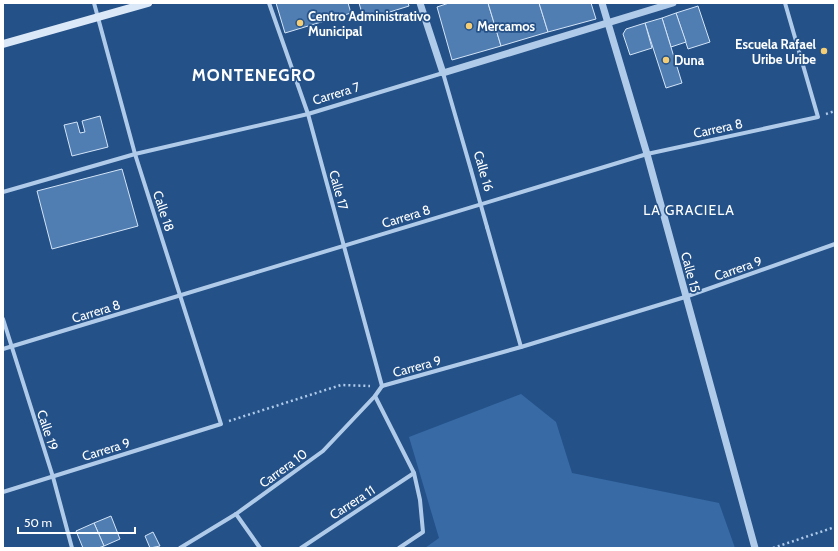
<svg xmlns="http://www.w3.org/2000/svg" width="838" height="551" viewBox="0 0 838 551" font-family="Cabin,sans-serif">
	<rect width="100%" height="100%" fill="#245188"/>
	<!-- green -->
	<polygon fill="#386ba5" points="521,394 556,422 572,473 719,503 735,548 425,548 439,538 409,437"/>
	<!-- building -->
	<g fill="#507db2" stroke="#d4e5f7">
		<polygon points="276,3 348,3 351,13 285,33"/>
		<polygon points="359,3 408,3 409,6 364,20"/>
		<polygon points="449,3 488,3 501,46 452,60 437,7"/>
		<polygon points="488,3 539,3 548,32 501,46"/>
		<polygon points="539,3 591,3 596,19 548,32"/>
		<polygon points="698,6 710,42 688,49 676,13"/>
		<polygon points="676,13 686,42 671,47 662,18"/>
		<polygon points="662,18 682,83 666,88 645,23"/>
		<polygon points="645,23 652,48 630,55 623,34 626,29"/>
		<polygon points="100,116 108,147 72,156 64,125 77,122 80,133 85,132 82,121"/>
		<polygon points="122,169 138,226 52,249 37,191"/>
		<polygon points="111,516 120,539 104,546 94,523"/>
		<polygon points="94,523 104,546 98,548 83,548 76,531"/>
		<polygon points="153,532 160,546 150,548 145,536"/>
	</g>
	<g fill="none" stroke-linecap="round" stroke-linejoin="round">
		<!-- path -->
		<g stroke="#b0cbe9" stroke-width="2.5" stroke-dasharray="2 3" stroke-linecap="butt">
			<polyline points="826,114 835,111"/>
			<polyline points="229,421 341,385 370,386"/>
			<polyline points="773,548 835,527"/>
		</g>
		<!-- minor -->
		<g stroke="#b0cbe9" stroke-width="4">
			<polyline points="269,3 308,114 382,386"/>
			<polyline points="3,192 135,154 308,114 443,73 471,170"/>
			<polyline points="487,227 521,347"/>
			<polyline points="3,319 53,477 72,548"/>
			<polyline points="3,349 647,154 818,117 785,3"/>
			<polyline points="382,386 521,347 685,297 835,244"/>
			<polyline points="375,396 414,473 420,500 423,532 399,548"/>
			<polyline points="3,492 221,424 135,154 94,3"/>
			<polyline points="236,514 260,548"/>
			<polyline points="180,548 236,514 323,451 375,396 382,386"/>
			<polyline points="301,548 414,473"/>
		</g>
		<!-- tertiary -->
		<g stroke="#b0cbe9" stroke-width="7">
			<polyline points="420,3 443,73 673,3"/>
			<polyline points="602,3 647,154 755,548"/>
		</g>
		<!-- secondary -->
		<polyline stroke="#dbe8f8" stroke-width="8" points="3,44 148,3"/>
		<!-- minor-bridge -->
		<polyline stroke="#b0cbe9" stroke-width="4" points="471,170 487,227"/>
	</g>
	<!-- markers -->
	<g fill="#f4cd74" stroke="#245188" stroke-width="1.5">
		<circle cx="300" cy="23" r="4"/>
		<circle cx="469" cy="26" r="4"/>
		<circle cx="824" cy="51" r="4"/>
		<circle cx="666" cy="60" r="4"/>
	</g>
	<g text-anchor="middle" stroke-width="3.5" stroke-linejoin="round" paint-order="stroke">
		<!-- poi labels -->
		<g font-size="13" font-weight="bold" fill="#fff" stroke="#245188" text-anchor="start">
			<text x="308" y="21">Centro Administrativo<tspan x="308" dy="15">Municipal</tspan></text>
			<text x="477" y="31">Mercamos</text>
			<text x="816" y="49" text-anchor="end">Escuela Rafael<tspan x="816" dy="15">Uribe Uribe</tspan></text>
			<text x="674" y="65">Duna</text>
		</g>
		<!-- street labels -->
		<g font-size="13" fill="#fff" stroke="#245188">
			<text transform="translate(336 93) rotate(-17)" y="5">Carrera 7</text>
			<text transform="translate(718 128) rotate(-12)" y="5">Carrera 8</text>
			<text transform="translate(484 171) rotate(74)" y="5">Calle 16</text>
			<text transform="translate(339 190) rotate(75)" y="5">Calle 17</text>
			<text transform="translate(164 211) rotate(72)" y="5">Calle 18</text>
			<text transform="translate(406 216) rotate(-17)" y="5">Carrera 8</text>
			<text transform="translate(738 268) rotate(-19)" y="5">Carrera 9</text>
			<text transform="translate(691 272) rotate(75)" y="5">Calle 15</text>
			<text transform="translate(96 311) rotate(-17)" y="5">Carrera 8</text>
			<text transform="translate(417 366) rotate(-15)" y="5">Carrera 9</text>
			<text transform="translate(48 430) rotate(72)" y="5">Calle 19</text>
			<text transform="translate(106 449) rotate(-17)" y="5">Carrera 9</text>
			<text transform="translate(283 468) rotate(-36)" y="5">Carrera 10</text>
			<text transform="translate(352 502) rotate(-33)" y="5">Carrera 11</text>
		</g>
		<!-- neighbourhood labels -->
		<g font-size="14" letter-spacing="1" fill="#fff" stroke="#245188">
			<text x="689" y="215">LA GRACIELA</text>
		</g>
		<!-- district labels -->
		<g font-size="17" font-weight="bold" letter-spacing="1" fill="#fff" stroke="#245188">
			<text x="254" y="81">MONTENEGRO</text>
		</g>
	</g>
	<!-- border -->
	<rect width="838" height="551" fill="none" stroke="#ffffff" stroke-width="8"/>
	<!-- scale -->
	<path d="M18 527v6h117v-6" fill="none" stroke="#ffffff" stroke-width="2"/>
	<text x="24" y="527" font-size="12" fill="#ffffff" stroke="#245188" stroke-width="3" paint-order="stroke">50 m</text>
</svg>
